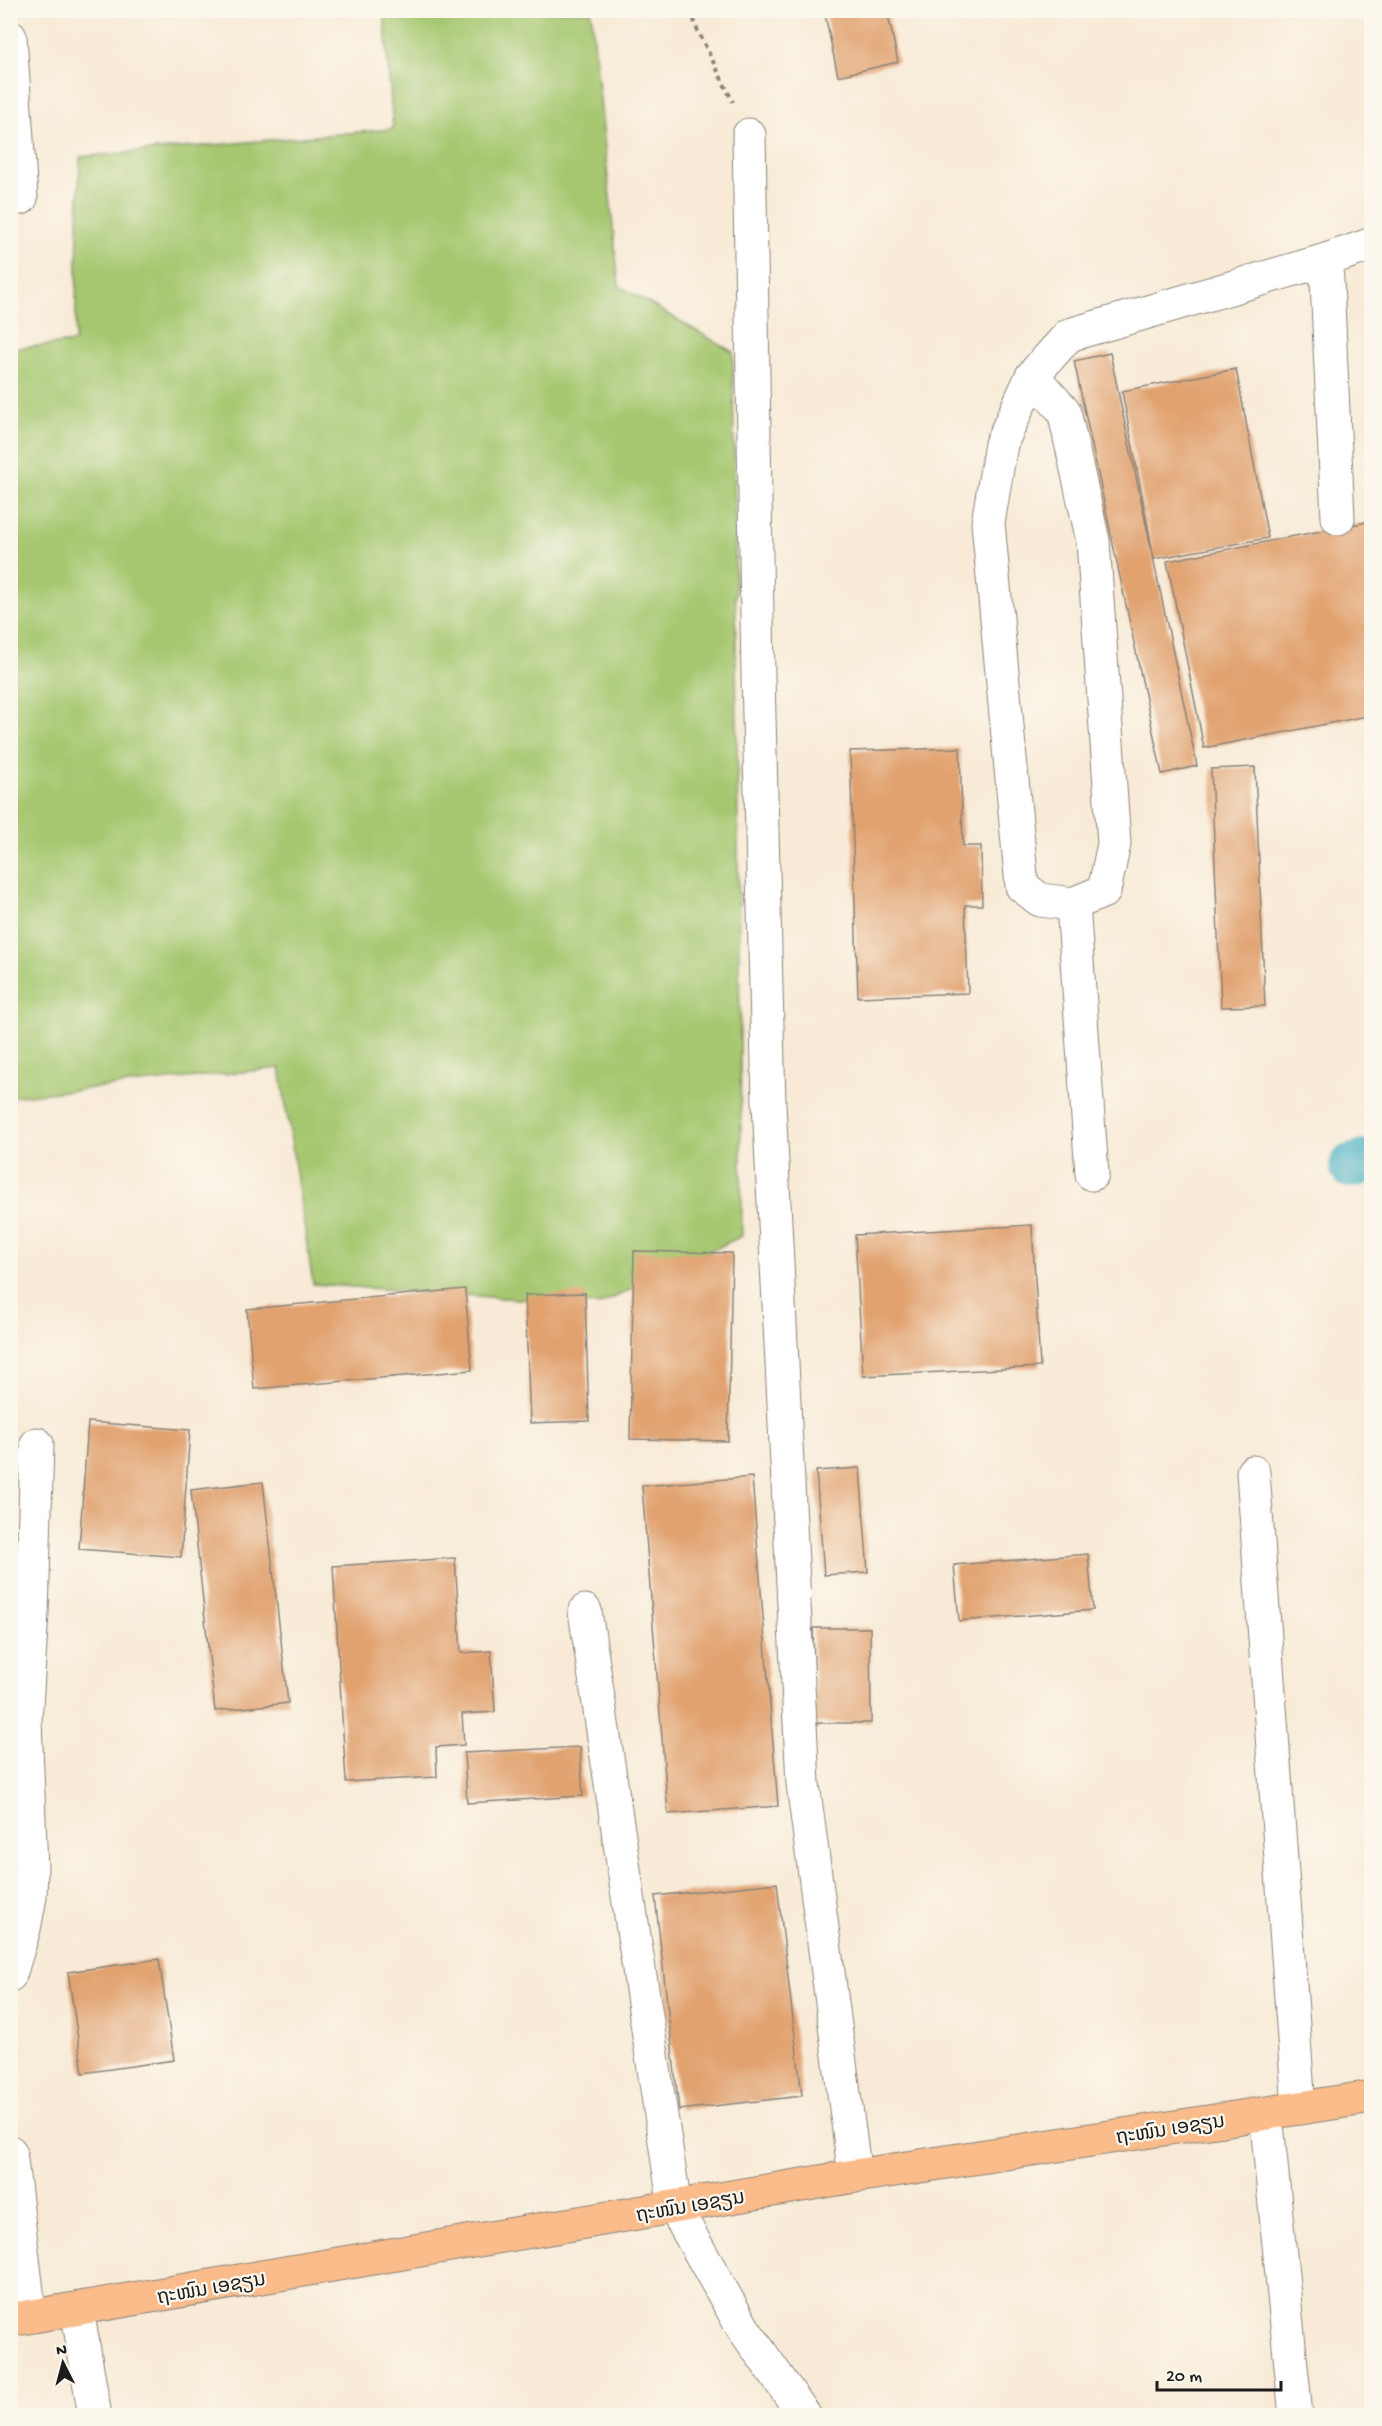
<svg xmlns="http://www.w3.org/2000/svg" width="1382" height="2426" viewBox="0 0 1382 2426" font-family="'Gochi Hand','Noto Sans Lao',sans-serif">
	<rect width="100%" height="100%" fill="#fbf7ec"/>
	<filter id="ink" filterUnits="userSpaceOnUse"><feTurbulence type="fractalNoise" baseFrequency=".0167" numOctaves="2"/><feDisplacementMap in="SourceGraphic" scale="12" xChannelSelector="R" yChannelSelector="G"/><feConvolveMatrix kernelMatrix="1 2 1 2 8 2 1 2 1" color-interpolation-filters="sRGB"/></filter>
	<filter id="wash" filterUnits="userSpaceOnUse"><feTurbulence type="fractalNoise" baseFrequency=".008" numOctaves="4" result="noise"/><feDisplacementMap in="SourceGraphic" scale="24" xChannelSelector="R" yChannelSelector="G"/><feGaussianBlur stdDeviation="1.35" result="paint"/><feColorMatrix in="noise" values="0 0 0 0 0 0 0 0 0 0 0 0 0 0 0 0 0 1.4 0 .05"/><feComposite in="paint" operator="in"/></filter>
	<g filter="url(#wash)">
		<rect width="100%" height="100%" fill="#f8ead6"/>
		<!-- green -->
		<polygon fill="#a6c770" stroke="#617246" stroke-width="1.5" points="384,11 591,11 619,286 733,352 742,1236 599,1305 313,1284 280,1068 11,1097 10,349 75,342 80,157 393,129"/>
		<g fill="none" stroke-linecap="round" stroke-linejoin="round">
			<!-- canal -->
			<polyline stroke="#41acc1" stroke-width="44" points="1351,1166 1372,1160"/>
		</g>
		<g id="blocks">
			<!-- building -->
			<g fill="#e1a26f">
				<polygon points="824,10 887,10 898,62 838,76"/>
				<polygon points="1110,353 1197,766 1162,774 1074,361"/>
				<polygon points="1236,369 1268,538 1154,559 1122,391"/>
				<polygon points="1372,521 1372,715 1204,748 1167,561"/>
				<polygon points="960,748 963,846 981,846 982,905 965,905 968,993 858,997 850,751"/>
				<polygon points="1255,767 1265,1006 1221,1007 1211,769"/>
				<polygon points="1032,1225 1040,1367 863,1376 855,1235"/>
				<polygon points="634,1251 732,1253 728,1441 630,1439"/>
				<polygon points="465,1289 472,1370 254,1389 247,1309"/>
				<polygon points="585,1293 589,1421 530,1423 525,1295"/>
				<polygon points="88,1422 190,1430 181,1557 79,1549"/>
				<polygon points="860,1468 868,1572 824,1575 816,1471"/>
				<polygon points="752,1477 778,1806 668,1814 642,1486"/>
				<polygon points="263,1482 288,1703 215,1711 191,1490"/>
				<polygon points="1088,1554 1093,1610 959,1621 954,1565"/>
				<polygon points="455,1558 461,1653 491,1651 495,1712 462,1714 464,1745 436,1747 437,1777 346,1782 333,1566"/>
				<polygon points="813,1628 870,1628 871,1723 815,1723"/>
				<polygon points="580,1747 583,1796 467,1803 464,1753"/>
				<polygon points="777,1883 802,2096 679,2110 655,1896"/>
				<polygon points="159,1959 174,2060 83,2073 68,1972"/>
			</g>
		</g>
	</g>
	<g filter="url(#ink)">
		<use href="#blocks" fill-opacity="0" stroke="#8a8379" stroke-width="1.5"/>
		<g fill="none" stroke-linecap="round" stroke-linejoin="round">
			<defs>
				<g id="minor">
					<polyline points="10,37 21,198"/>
					<polyline points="749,135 758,677 769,1103 803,1784 855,2176"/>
					<polyline points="1326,260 1338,518"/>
					<polyline points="1032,376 1064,411 1093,541 1114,844 1104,891 1073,904 1040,900 1022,886 988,523 1001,444 1032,376 1069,335 1326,260 1372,244"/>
					<polyline points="1073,904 1092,1174"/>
					<polyline points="1253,1472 1299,2108"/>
					<polyline points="585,1611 675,2208 743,2328 805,2416"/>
					<polyline points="10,1975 24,1929 30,1897 31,1869 25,1721 32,1613 37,1444"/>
					<polyline points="1266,2114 1296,2416"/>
					<polyline points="10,2152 30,2316"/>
					<polyline points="77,2309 95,2416"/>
				</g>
				<polyline id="major" points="10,2320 855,2176 1372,2097"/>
			</defs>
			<!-- minor casing -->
			<use href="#minor" stroke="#8a8379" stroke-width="35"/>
			<!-- major casing -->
			<use href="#major" stroke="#8a8379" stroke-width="35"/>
			<!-- path -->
			<polyline stroke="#8a8379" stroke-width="4" stroke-dasharray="4.5 4.5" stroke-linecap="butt" points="693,10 695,25 733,102"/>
			<!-- minor -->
			<use href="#minor" stroke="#fff" stroke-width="33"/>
			<!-- major -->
			<use href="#major" stroke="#fabc8b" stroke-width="33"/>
		</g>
	</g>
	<g text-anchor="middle" stroke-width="4.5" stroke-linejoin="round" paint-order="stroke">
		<!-- street labels -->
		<g font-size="20" fill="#1c1c1c" stroke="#fbf7ec">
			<text transform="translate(1170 2128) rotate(-9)" y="7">ຖະໜົນ ເອຊຽນ</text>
			<text transform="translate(690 2205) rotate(-10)" y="7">ຖະໜົນ ເອຊຽນ</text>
			<text transform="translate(211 2287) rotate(-10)" y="7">ຖະໜົນ ເອຊຽນ</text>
		</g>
	</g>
	<!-- margin -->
	<rect width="1382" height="2426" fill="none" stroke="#fbf7ec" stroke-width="36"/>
	<!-- north arrow -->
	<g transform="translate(63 2363) rotate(354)" stroke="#fbf7ec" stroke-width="4.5" paint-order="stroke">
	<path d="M0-4.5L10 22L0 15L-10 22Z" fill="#1c1c1c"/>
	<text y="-9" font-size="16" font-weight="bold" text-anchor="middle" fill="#1c1c1c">N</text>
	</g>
	<!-- scale -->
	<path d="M1157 2381v9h124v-9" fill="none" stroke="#1c1c1c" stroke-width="3"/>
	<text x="1166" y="2381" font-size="18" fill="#1c1c1c" stroke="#fbf7ec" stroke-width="4.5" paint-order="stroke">20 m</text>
</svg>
